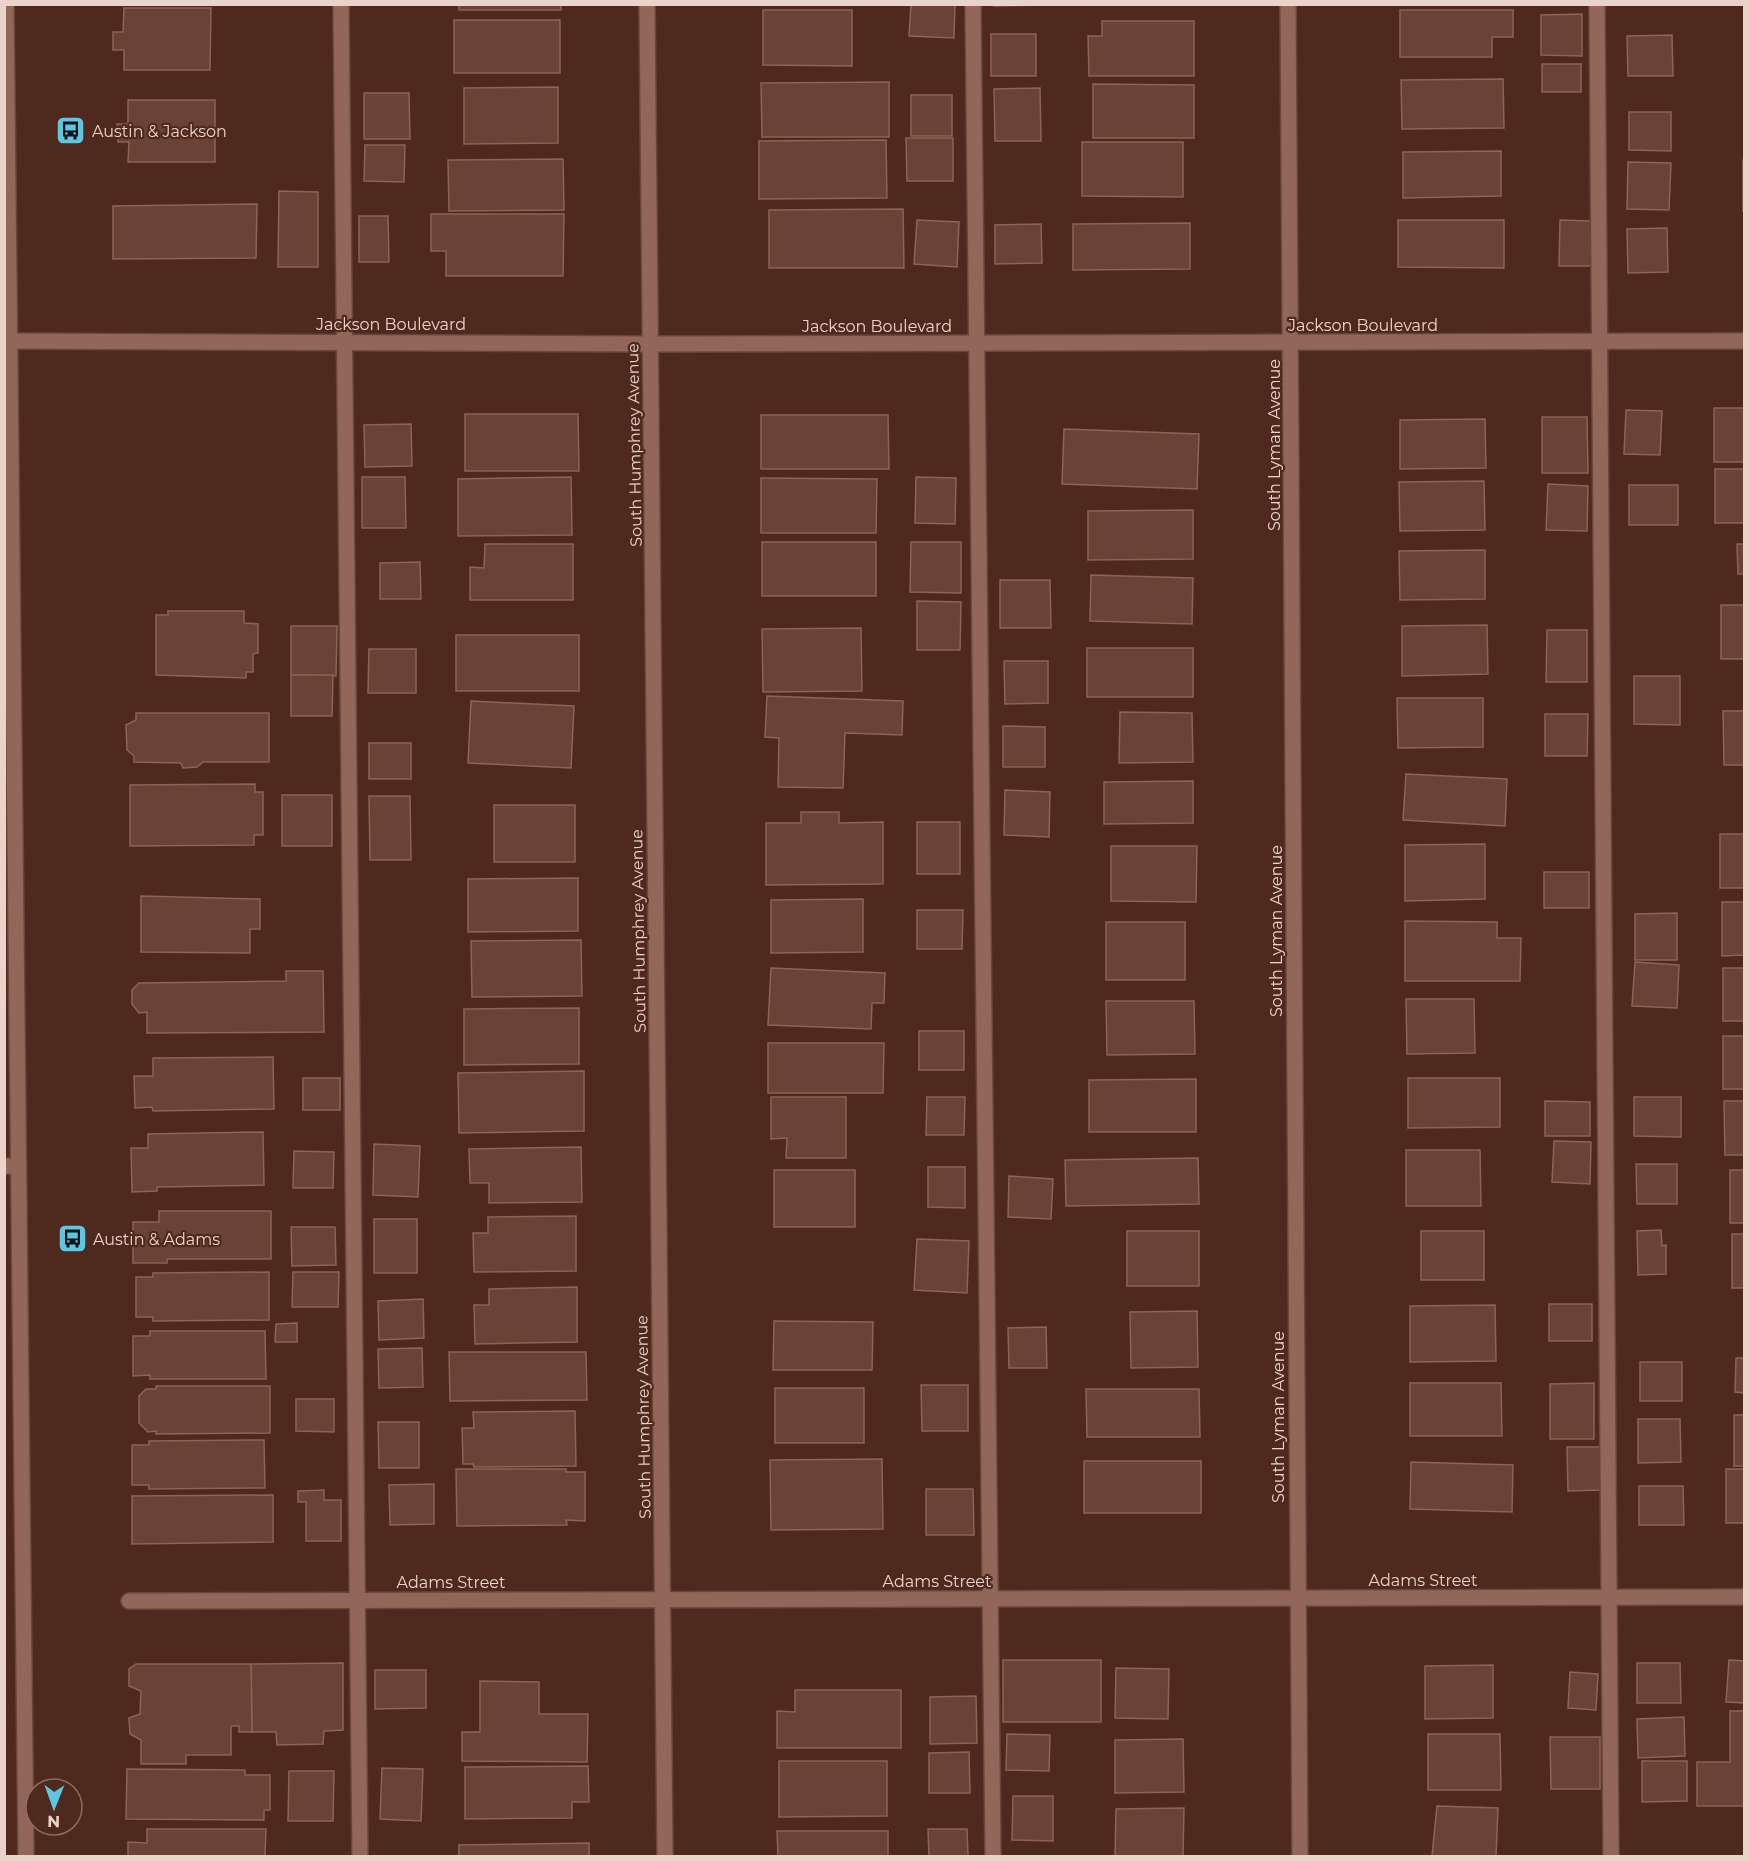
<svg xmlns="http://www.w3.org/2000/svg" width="1749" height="1861" viewBox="0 0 1749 1861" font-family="Montserrat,sans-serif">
	<rect width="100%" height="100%" fill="#4f291d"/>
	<!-- building -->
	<g fill="#6b4236" stroke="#8f6356" stroke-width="1.5">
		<rect x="459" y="4" width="102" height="6"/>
		<polygon points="911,4 955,4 954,38 909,36"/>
		<polygon points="994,4 1041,4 1041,5 994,6"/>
		<polygon points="1079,4 1193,4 1193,5"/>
		<polygon points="124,8 211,8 210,70 124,70 124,50 113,50 113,32 123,32"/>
		<polygon points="763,10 852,10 852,66 763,65"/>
		<polygon points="1400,10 1513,10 1513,37 1492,37 1492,57 1400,57"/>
		<polygon points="1582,14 1582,56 1541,55 1541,15"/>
		<rect x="454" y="20" width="106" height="53"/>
		<polygon points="1102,21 1194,21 1194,76 1089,76 1088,36 1102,36"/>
		<rect x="991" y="34" width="45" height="42"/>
		<polygon points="1672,35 1673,76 1628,76 1627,36"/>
		<rect x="1542" y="64" width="39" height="28"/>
		<polygon points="1503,79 1504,128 1402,129 1401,80"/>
		<polygon points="889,82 889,137 762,137 761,83"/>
		<polygon points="1093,84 1194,85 1194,138 1093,138"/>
		<polygon points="558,87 558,143 464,144 464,88"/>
		<polygon points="1040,88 1041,141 995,141 994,89"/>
		<polygon points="364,93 409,93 410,139 364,139"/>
		<rect x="911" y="95" width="41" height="41"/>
		<polygon points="128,100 215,100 215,162 128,162 129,142 118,142 117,124 128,124"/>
		<polygon points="1629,112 1671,112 1671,151 1629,150"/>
		<polygon points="906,138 953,138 953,181 907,181"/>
		<polygon points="886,140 887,198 759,199 759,141"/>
		<polygon points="1082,142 1183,142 1183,197 1082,196"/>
		<polygon points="365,145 405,145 404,182 364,181"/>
		<polygon points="1501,151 1501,196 1403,198 1403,152"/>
		<polygon points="563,159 564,210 449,211 448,160"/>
		<rect x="1743" y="160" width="1" height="51"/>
		<polygon points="1628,162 1671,163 1669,210 1627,209"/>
		<polygon points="279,191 318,192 318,267 278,267"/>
		<polygon points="257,204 256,258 113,259 113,206"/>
		<polygon points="903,209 904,268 769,268 769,210"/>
		<polygon points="431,214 564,214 563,276 446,276 446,251 431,251"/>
		<polygon points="359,216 388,216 389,262 359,262"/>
		<polygon points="917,220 959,222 957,267 914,264"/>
		<polygon points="1398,220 1504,220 1504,268 1398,267"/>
		<polygon points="1560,220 1591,221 1591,266 1559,266"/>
		<polygon points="1190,223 1190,269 1073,270 1073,224"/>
		<polygon points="1041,224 1042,263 995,264 995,225"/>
		<polygon points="1667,228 1668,272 1628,273 1627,229"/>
		<rect x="1714" y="408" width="30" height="54"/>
		<polygon points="1626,410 1662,411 1660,455 1624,454"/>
		<polygon points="465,414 578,414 579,471 465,471"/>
		<polygon points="761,415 888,415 889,469 761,469"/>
		<polygon points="1542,417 1587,417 1588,473 1542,473"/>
		<polygon points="1485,419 1486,468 1400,469 1400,420"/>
		<polygon points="411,424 412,466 365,467 364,425"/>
		<polygon points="1064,429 1199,434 1197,489 1062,484"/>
		<rect x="1715" y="469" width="29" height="54"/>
		<polygon points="362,477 405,477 406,528 362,528"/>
		<polygon points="571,477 572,535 458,536 458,479"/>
		<polygon points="916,477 956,478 955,524 915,523"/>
		<polygon points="761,478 877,479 876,533 761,533"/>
		<polygon points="1484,481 1485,530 1400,531 1399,482"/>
		<polygon points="1548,484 1588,486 1587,531 1546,530"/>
		<rect x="1629" y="485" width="49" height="40"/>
		<polygon points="1193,510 1193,559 1088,560 1088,511"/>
		<rect x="762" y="542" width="114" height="54"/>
		<polygon points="911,542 961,542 961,593 910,592"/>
		<polygon points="485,544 573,544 573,600 470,600 470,567 484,568"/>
		<polygon points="1737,544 1744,544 1744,574 1738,574"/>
		<polygon points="1485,550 1485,599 1400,600 1399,551"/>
		<polygon points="420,562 421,599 380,599 380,563"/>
		<polygon points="1091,575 1193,578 1192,624 1090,621"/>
		<polygon points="1000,580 1050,580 1051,628 1000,628"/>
		<polygon points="917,601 961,602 960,650 917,650"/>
		<rect x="1721" y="605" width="23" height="54"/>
		<polygon points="168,611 244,611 244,623 258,624 258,653 253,654 253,672 246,672 246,678 156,675 156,615 168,615"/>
		<polygon points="1487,625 1488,674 1402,676 1402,626"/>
		<polygon points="291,626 337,626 336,676 291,675"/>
		<polygon points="861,628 862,691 763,692 762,629"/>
		<polygon points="1547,630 1587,630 1587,682 1546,682"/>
		<rect x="456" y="635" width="123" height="56"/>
		<rect x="1087" y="648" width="106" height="49"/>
		<polygon points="369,649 416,649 416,693 368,693"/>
		<polygon points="1004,661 1048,661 1048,703 1005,704"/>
		<polygon points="291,675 333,675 332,716 291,716"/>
		<polygon points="1634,676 1680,676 1680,725 1634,724"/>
		<polygon points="767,696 903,701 902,735 845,733 843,788 778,787 779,738 765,737"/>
		<polygon points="1397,698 1483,698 1483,747 1398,748"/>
		<polygon points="471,701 574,706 571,768 468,763"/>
		<polygon points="1723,711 1744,711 1744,765 1724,765"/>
		<polygon points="1120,712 1192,713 1193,762 1119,763"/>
		<polygon points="136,713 269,713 269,762 203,762 197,767 183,768 181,763 134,762 134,756 127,750 126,725 136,720"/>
		<polygon points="1545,714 1588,714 1587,756 1545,756"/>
		<polygon points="1003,726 1045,727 1045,767 1003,767"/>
		<rect x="369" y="743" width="42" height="36"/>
		<polygon points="1406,774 1507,779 1505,826 1403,820"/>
		<polygon points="1193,781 1193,823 1104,824 1104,782"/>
		<polygon points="255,784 255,792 263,792 263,835 254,835 254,845 130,846 130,785"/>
		<polygon points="1005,790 1050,792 1049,837 1004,835"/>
		<rect x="282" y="795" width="50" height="51"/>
		<polygon points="369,796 410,796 411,860 370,860"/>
		<rect x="494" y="805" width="81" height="57"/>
		<polygon points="801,812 839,812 839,823 883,822 883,884 766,885 766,823 801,823"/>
		<rect x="917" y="822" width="43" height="52"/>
		<rect x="1720" y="834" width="24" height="54"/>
		<polygon points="1485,844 1485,899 1405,901 1405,845"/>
		<polygon points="1111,846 1197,846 1196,902 1111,901"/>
		<rect x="1544" y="872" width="45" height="36"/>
		<polygon points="578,878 578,931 468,932 468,879"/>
		<polygon points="141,896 260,899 260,929 250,929 250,953 141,952"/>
		<polygon points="863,899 863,952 771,953 771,900"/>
		<polygon points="1722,902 1744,902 1744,955 1722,956"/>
		<polygon points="917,910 963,910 962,949 917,949"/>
		<polygon points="1677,913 1677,960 1635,960 1635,914"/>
		<polygon points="1405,921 1497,922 1497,938 1521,938 1520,981 1405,981"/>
		<rect x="1106" y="922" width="79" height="58"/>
		<polygon points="581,940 582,996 472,997 471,941"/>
		<polygon points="1635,962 1679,965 1677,1008 1632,1006"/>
		<polygon points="771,968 885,973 884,1003 872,1003 871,1029 768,1025"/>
		<rect x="1723" y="968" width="21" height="53"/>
		<polygon points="286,971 323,971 324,1032 147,1033 147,1012 139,1013 132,1004 132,990 139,983 286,981"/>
		<polygon points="1406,999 1474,999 1475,1053 1407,1054"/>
		<polygon points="1106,1001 1194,1001 1195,1054 1107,1055"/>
		<polygon points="579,1008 579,1064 464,1065 464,1009"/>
		<rect x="919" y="1031" width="45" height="39"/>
		<rect x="1723" y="1036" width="21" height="53"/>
		<polygon points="768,1043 884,1043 883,1093 768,1093"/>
		<polygon points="273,1057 274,1109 153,1111 152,1107 135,1108 134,1076 153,1076 153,1058"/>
		<polygon points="584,1071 584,1131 459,1133 458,1073"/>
		<rect x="303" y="1078" width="37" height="32"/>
		<polygon points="1408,1078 1500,1078 1500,1127 1408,1128"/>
		<polygon points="1196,1079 1196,1132 1089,1132 1089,1080"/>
		<polygon points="771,1097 846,1097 846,1158 786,1158 787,1138 771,1139"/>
		<polygon points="927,1097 965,1097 964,1135 926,1135"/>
		<polygon points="1634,1097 1681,1097 1681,1137 1634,1136"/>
		<polygon points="1545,1101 1590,1102 1590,1136 1545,1136"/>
		<polygon points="1724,1101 1744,1101 1744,1155 1725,1155"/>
		<polygon points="263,1132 264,1185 157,1187 157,1191 132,1192 131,1148 148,1148 148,1134"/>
		<polygon points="1554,1141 1591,1142 1590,1184 1552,1182"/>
		<polygon points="374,1144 420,1146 418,1197 373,1195"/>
		<polygon points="581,1147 582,1202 489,1203 489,1183 470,1183 469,1149"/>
		<polygon points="1406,1150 1480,1150 1481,1206 1406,1206"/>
		<polygon points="294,1151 334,1152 333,1188 293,1188"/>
		<polygon points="1198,1158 1199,1204 1066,1206 1065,1160"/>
		<polygon points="1636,1164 1677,1164 1677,1204 1637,1204"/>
		<polygon points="928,1167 965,1167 965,1208 928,1207"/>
		<rect x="774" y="1170" width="81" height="57"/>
		<rect x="1730" y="1170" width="14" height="53"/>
		<polygon points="1009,1176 1053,1179 1051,1219 1008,1217"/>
		<polygon points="159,1211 271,1211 271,1259 167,1259 167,1263 133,1263 133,1222 159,1222"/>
		<polygon points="576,1216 576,1271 474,1272 473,1233 488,1233 488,1217"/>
		<rect x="374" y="1219" width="43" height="54"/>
		<polygon points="291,1227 335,1227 336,1265 292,1266"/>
		<polygon points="1661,1230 1662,1246 1666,1245 1666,1274 1638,1275 1637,1231"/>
		<rect x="1127" y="1231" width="72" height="55"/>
		<rect x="1421" y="1231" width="63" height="49"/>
		<rect x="1732" y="1234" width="12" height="54"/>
		<polygon points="917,1239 969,1241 967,1293 914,1290"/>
		<polygon points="269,1272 269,1320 153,1321 153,1317 136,1317 136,1277 153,1277 153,1273"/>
		<polygon points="293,1272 339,1272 338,1307 292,1307"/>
		<polygon points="577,1287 577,1342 475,1344 474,1305 489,1305 489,1289"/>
		<polygon points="423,1299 424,1338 379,1340 378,1301"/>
		<rect x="1549" y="1304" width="43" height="37"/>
		<polygon points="1495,1305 1496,1361 1410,1362 1410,1306"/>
		<polygon points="1197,1311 1198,1367 1131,1368 1130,1312"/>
		<polygon points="774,1321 873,1322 872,1370 773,1370"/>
		<polygon points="297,1323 297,1342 275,1342 276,1324"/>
		<polygon points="1046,1327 1047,1368 1009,1368 1008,1328"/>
		<polygon points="150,1331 265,1331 266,1379 150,1379 150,1375 133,1376 133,1336 150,1336"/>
		<polygon points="422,1348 423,1387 379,1388 378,1349"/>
		<polygon points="449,1352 586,1352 587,1400 450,1401"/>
		<polygon points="1736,1358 1744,1358 1744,1393 1735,1392"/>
		<rect x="1640" y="1362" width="42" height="39"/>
		<polygon points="1410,1383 1501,1383 1502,1436 1410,1436"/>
		<polygon points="1594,1383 1594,1439 1550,1439 1550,1384"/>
		<polygon points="921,1385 968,1385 968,1431 922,1431"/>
		<polygon points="156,1386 270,1386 270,1433 156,1434 156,1431 148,1432 139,1423 139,1396 146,1389 156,1389"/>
		<rect x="775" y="1388" width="89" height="55"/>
		<polygon points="1086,1389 1199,1389 1200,1437 1087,1437"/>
		<polygon points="296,1399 334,1399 334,1432 296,1431"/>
		<polygon points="575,1411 576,1466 474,1467 473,1464 463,1464 462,1428 474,1428 473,1412"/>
		<rect x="1734" y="1415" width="10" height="51"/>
		<polygon points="1638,1419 1680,1419 1681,1462 1638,1463"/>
		<polygon points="378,1422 419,1422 419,1468 379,1468"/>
		<polygon points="264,1440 265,1488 149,1489 149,1485 132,1485 132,1445 149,1445 149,1441"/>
		<polygon points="1567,1447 1601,1447 1601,1490 1568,1491"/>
		<polygon points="882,1459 883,1529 771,1530 770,1460"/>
		<rect x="1084" y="1461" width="117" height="52"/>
		<polygon points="1411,1462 1513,1465 1512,1512 1410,1509"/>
		<polygon points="456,1469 566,1469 566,1472 585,1472 585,1521 566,1520 567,1525 457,1526"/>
		<rect x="1726" y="1469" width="18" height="54"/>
		<polygon points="434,1484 434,1524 390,1525 389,1485"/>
		<polygon points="1639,1486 1683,1486 1684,1525 1639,1525"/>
		<polygon points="926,1489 973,1489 974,1535 926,1535"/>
		<polygon points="324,1490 324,1500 341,1500 341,1541 306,1541 306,1502 298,1502 298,1491"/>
		<polygon points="273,1495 273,1542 132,1544 132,1496"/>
		<rect x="1003" y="1660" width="98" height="62"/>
		<polygon points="1729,1660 1744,1661 1744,1703 1726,1702"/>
		<polygon points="343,1663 343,1730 324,1731 323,1744 277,1745 276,1732 252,1732 251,1664"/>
		<polygon points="1637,1663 1680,1663 1681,1703 1637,1703"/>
		<polygon points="136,1664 251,1664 252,1732 239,1732 239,1726 231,1726 231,1755 186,1755 186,1764 141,1764 141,1740 130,1734 129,1718 140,1714 141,1691 129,1686 129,1669"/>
		<polygon points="1493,1665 1493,1718 1425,1719 1425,1666"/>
		<polygon points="1116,1668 1169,1669 1168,1719 1115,1718"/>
		<polygon points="375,1670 426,1670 426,1708 375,1709"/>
		<polygon points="1570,1672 1598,1674 1596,1710 1568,1708"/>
		<polygon points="480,1681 539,1682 539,1714 588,1714 587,1762 462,1761 462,1732 480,1732"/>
		<polygon points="795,1690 901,1690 901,1748 777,1748 777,1711 795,1712"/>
		<polygon points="976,1696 977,1743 930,1744 930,1697"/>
		<polygon points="1730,1711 1744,1711 1744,1806 1697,1806 1697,1762 1730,1762"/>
		<polygon points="1684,1717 1685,1756 1638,1758 1637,1719"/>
		<polygon points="1007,1734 1050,1735 1049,1771 1006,1770"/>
		<polygon points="1428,1734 1500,1734 1501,1790 1428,1790"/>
		<polygon points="1550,1737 1600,1737 1600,1789 1551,1789"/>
		<polygon points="1183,1739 1184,1792 1115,1793 1115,1740"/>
		<polygon points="969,1752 970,1793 929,1793 929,1753"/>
		<polygon points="779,1761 887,1761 887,1816 779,1817"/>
		<polygon points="1642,1761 1687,1761 1687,1801 1642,1802"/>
		<polygon points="588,1766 589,1802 572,1802 572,1818 465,1819 465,1767"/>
		<polygon points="382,1768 423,1769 421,1821 380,1819"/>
		<polygon points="127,1769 245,1770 245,1775 270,1775 270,1810 264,1810 264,1820 126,1819"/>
		<polygon points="289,1771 334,1771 333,1821 288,1821"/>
		<polygon points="1013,1796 1053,1796 1053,1841 1012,1840"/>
		<polygon points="1437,1806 1498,1808 1496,1856 1432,1856"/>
		<polygon points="1184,1808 1183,1856 1115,1856 1116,1809"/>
		<polygon points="147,1829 266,1829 265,1856 128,1856 128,1842 147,1843"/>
		<polygon points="928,1829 967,1829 968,1856 929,1856"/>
		<polygon points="777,1831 888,1831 888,1856 778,1856"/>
		<polygon points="589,1843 589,1856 459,1856 459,1845"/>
	</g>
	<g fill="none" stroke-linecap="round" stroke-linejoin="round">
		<defs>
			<g id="service">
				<polyline points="341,4 360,1856"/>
				<polyline points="973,4 993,1856"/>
				<polyline points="1597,4 1611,1856"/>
			</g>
			<g id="minor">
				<polyline points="647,4 665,1856"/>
				<polyline points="1288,4 1300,1856"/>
				<polyline points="4,1166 18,1166"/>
				<polyline points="129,1601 1744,1597"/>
			</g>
			<g id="tertiary">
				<polyline points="6,4 26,1856"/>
				<polyline points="4,341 651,344 1744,341"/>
			</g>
		</defs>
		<!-- service casing -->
		<use href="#service" stroke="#67463c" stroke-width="18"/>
		<!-- minor casing -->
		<use href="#minor" stroke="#67463c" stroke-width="18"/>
		<!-- tertiary casing -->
		<use href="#tertiary" stroke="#67463c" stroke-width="18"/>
		<!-- service -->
		<use href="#service" stroke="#926759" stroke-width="15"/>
		<!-- minor -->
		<use href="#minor" stroke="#926759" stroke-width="15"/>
		<!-- tertiary -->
		<use href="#tertiary" stroke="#926759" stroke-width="15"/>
	</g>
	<!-- icons -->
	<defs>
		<symbol id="bus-square" viewBox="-11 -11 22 22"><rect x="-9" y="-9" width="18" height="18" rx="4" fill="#5ac8e5" stroke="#4f291d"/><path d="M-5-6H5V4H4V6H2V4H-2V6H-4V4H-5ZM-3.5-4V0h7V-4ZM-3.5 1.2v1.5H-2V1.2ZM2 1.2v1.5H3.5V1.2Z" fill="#111"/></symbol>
	</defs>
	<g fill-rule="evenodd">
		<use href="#bus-square" x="54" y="114" width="33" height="33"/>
		<use href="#bus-square" x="56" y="1222" width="33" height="33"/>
	</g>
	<g text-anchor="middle" stroke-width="4.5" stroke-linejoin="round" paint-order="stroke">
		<!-- poi labels -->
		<g font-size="16" fill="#ebd2cb" stroke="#4f291d" text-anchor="start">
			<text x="92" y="137">Austin &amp; Jackson</text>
			<text x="93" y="1245">Austin &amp; Adams</text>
		</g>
		<!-- street labels -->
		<g font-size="16" fill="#ebd2cb" stroke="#4f291d">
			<text x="391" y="330">Jackson Boulevard</text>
			<text x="1363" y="331">Jackson Boulevard</text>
			<text x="877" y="332">Jackson Boulevard</text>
			<text transform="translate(634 445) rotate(-91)" y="6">South Humphrey Avenue</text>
			<text transform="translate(1274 445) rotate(-90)" y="6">South Lyman Avenue</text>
			<text transform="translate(638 931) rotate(-91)" y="6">South Humphrey Avenue</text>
			<text transform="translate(1276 931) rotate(-90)" y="6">South Lyman Avenue</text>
			<text transform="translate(643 1417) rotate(-91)" y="6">South Humphrey Avenue</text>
			<text transform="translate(1278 1417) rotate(-90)" y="6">South Lyman Avenue</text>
			<text x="1423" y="1586">Adams Street</text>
			<text x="937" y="1587">Adams Street</text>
			<text x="451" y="1588">Adams Street</text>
		</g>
	</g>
	<!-- border -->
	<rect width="1749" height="1861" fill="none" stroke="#ebd2cb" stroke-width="12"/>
	<!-- north arrow -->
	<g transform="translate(54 1807) rotate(181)"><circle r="28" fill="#4f291d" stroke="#8d6d63" stroke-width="1.5"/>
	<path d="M0-4.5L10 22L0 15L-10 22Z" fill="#5ac8e5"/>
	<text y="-9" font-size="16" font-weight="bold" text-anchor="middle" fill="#ebd2cb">N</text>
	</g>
</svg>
